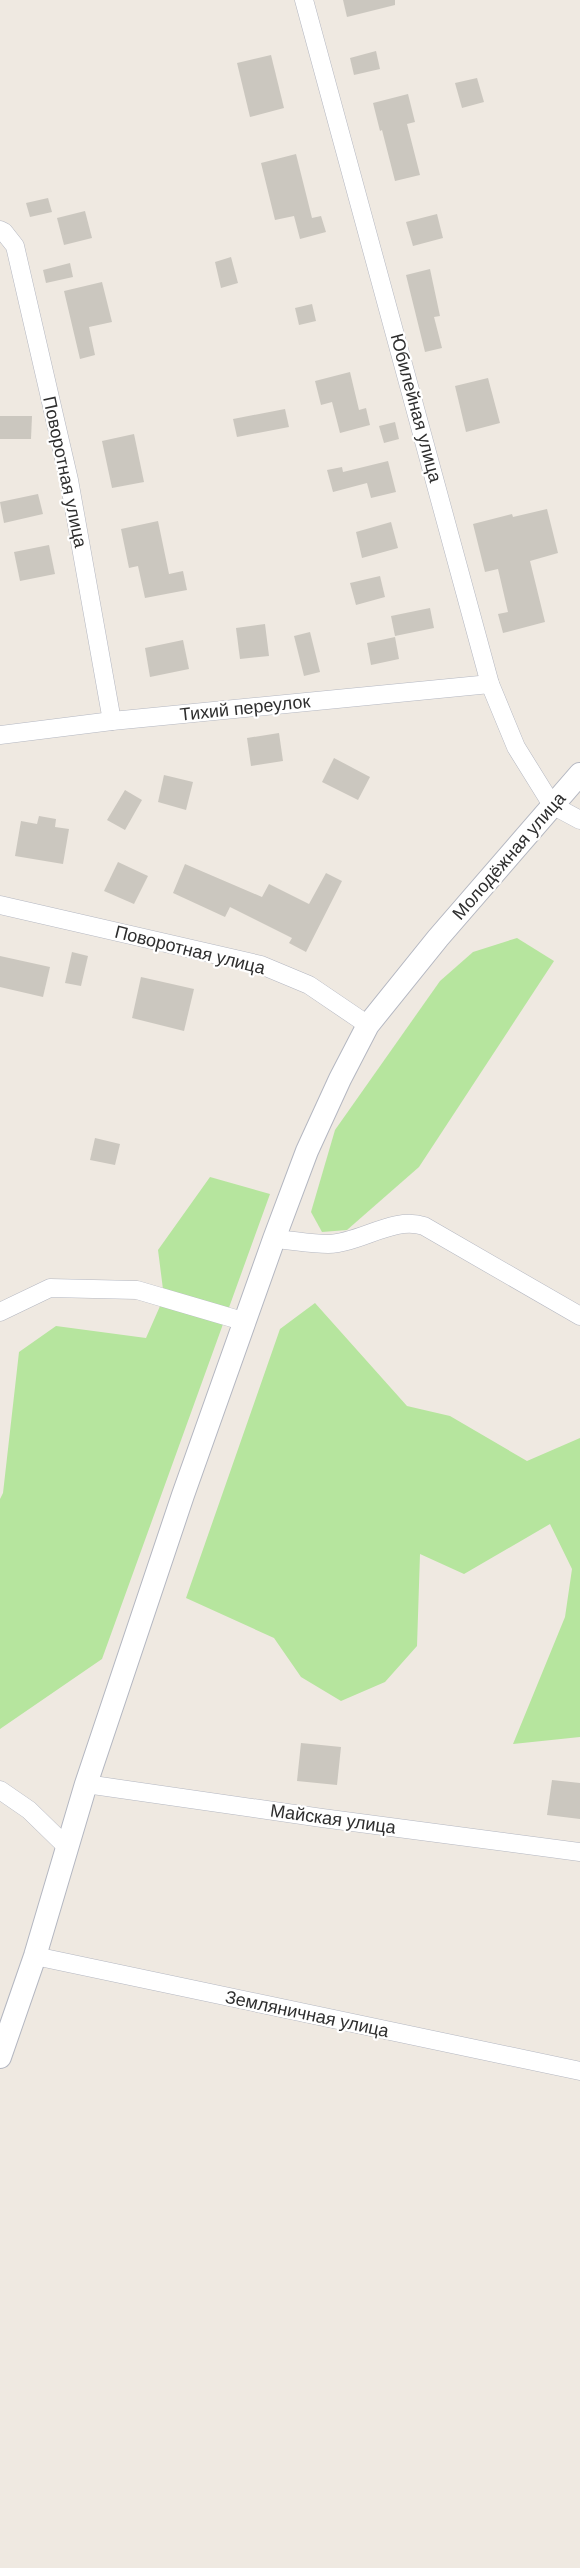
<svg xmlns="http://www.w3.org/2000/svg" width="580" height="2568" viewBox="0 0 580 2568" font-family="'DM Sans',sans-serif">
	<rect width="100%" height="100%" fill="#efe9e1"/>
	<!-- green -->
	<g fill="#b6e59e">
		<polygon points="517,938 554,961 419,1167 347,1230 322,1232 311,1212 335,1130 440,981 473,952"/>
		<polygon points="210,1177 270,1194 102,1659 0,1729 0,1499 3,1493 19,1352 56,1326 146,1338 164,1297 158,1250"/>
		<polygon points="315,1303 407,1406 450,1416 527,1461 580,1438 580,1737 513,1744 565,1617 572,1569 550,1524 464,1574 420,1554 417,1646 385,1682 341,1701 301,1677 274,1638 186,1598 280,1329"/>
	</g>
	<!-- building -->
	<g fill="#cbc7bf">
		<polygon points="343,0 395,0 395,5 347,17"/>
		<polygon points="376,51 380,69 354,75 350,58"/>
		<polygon points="271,55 284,108 250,117 237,63"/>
		<polygon points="477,78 484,102 462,108 455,83"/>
		<polygon points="408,94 415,122 407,124 420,175 395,181 382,130 380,131 373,103"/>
		<polygon points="296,154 312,218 321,216 326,232 300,239 294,216 275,220 261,163"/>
		<polygon points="48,198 52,212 30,217 26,203"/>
		<polygon points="85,211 92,238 64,245 57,218"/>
		<polygon points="437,214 443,238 413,246 406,222"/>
		<polygon points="231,257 238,283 221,288 215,262"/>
		<polygon points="70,263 73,277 46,283 43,270"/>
		<polygon points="430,269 440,316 434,317 442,348 425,352 406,275"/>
		<polygon points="102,282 112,322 89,327 95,355 80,359 64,291"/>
		<polygon points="312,304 316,321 299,325 295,308"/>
		<polygon points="350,372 359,410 366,408 370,425 340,433 332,402 321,405 315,381"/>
		<polygon points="488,378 500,423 466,432 455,386"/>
		<polygon points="285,409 289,427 237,437 233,419"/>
		<polygon points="0,416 32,416 31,439 0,439"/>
		<polygon points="395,422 399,439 384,443 379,426"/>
		<polygon points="134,434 144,482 112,488 102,441"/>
		<polygon points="388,461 396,492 371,498 367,483 333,492 327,470 342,467 343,472"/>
		<polygon points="38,494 43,514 4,523 0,502"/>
		<polygon points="547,509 558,553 530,561 545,622 503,633 498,614 508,612 498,569 485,572 473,524 512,514 513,517"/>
		<polygon points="158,521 169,574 183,571 187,590 145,598 138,566 129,568 121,529"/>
		<polygon points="391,522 398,548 362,558 356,532"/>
		<polygon points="49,545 55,574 20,581 14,552"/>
		<polygon points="380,576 385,597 356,605 350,583"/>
		<polygon points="430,608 434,628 395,636 391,616"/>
		<polygon points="265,624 269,656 240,659 236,628"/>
		<polygon points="310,632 320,672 304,676 294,636"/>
		<polygon points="395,637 399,659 371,665 367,643"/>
		<polygon points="183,640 189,669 150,677 145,648"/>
		<polygon points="279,733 283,761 251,766 247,738"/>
		<polygon points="334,758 370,777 358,800 322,782"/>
		<polygon points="164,775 193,782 186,810 158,802"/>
		<polygon points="125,790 142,800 125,830 107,820"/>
		<polygon points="39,816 56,819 55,827 69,829 63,864 15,856 21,821 37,824"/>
		<polygon points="118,862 148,876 134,904 104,891"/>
		<polygon points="185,864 262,897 269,884 309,904 326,873 342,881 306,952 289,943 292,938 230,907 225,917 173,893"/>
		<polygon points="72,952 88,956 81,986 65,983"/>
		<polygon points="0,956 50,967 43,997 0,987"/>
		<polygon points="141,977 194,989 184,1031 132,1018"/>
		<polygon points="95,1138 120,1144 115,1165 90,1160"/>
		<polygon points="301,1743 341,1747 337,1785 297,1781"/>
		<polygon points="552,1780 580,1783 580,1819 547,1815"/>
	</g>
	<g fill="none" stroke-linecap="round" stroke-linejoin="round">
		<defs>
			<g id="minor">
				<polyline points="304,0 490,684 516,747 552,805 580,820"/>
				<polyline points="0,230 4,232 15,246 69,480 112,721"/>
				<polyline points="0,735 112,721 490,684"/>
				<polyline points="0,905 261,965 309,985 368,1025"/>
				<path d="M 274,1239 C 291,1240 310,1244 328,1244 C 361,1243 393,1216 424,1226 L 580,1316"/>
				<polyline points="0,1312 50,1288 137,1290 246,1322"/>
				<polyline points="86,1784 322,1818 580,1852"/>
				<polyline points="0,1790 29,1810 67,1847"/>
				<polyline points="35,1956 580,2071"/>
			</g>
			<polyline id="tertiary" points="0,2057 35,1956 86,1784 183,1495 274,1239 307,1151 340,1079 368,1025 438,938 580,774"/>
		</defs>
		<!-- minor casing -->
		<use href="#minor" stroke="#b4b7c1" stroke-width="19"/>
		<!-- tertiary casing -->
		<use href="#tertiary" stroke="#b4b7c1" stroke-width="24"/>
		<!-- minor -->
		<use href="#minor" stroke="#fff" stroke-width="18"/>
		<!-- tertiary -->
		<use href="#tertiary" stroke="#fff" stroke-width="22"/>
	</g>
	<g text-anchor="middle" stroke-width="4.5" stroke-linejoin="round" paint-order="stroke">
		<!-- street labels -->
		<g font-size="18" fill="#2e2e2e" stroke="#fff">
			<text transform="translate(416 408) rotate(75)" y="6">Юбилейная улица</text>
			<text transform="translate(65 472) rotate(78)" y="6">Поворотная улица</text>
			<text transform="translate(245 708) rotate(-6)" y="6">Тихий переулок</text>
			<text transform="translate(509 856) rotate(-49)" y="6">Молодёжная улица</text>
			<text transform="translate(190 950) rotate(14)" y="6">Поворотная улица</text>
			<text transform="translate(333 1819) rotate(8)" y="6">Майская улица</text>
			<text transform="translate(307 2014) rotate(12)" y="6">Земляничная улица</text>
		</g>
	</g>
</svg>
